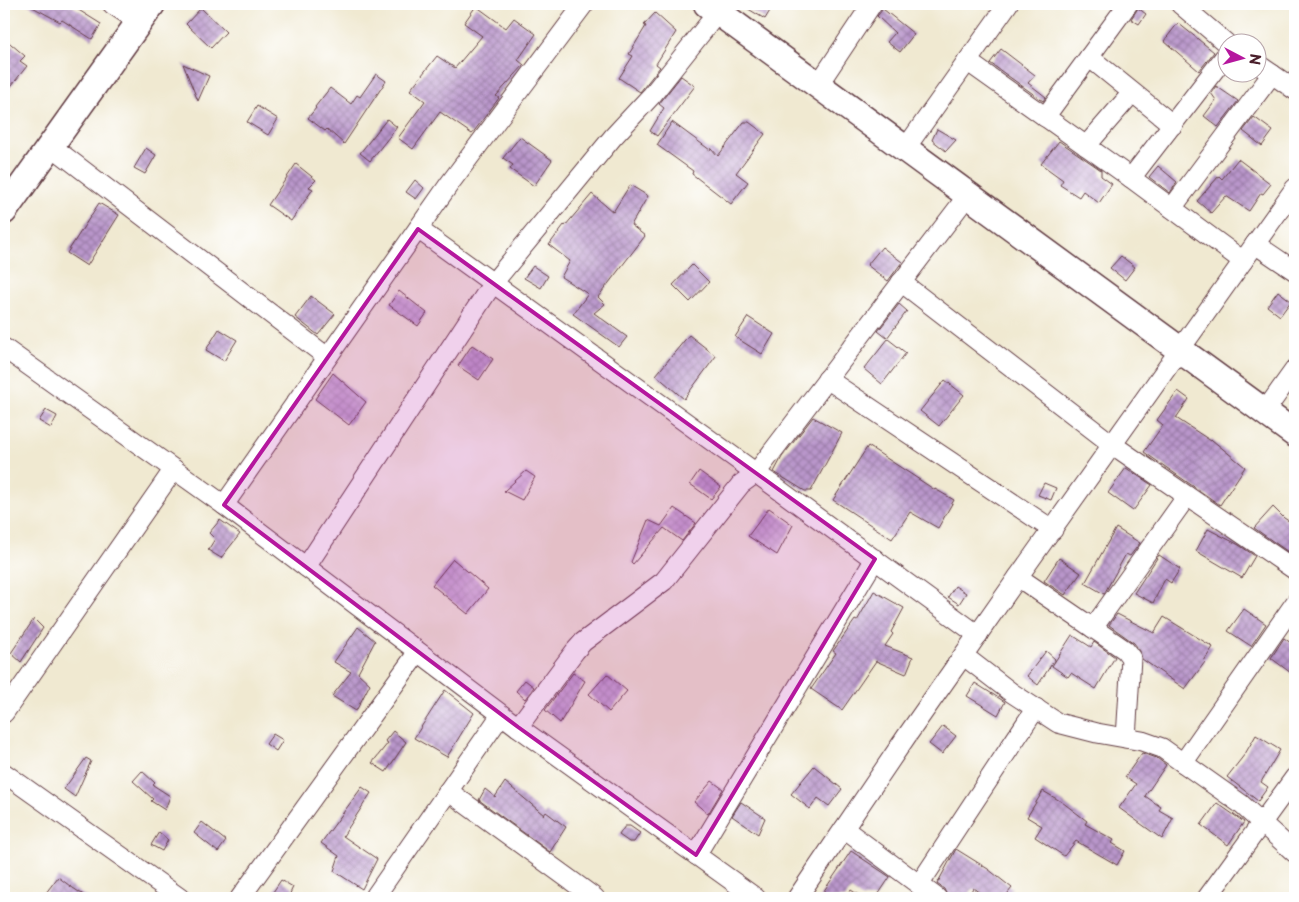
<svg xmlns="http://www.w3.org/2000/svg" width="1299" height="902" viewBox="0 0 1299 902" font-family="'Playpen Sans',sans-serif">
	<defs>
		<pattern id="building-cross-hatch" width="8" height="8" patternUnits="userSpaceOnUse" patternTransform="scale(1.25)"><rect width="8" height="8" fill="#b996cb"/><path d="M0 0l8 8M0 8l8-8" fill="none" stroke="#987aa5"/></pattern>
	</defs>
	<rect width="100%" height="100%" fill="#fff"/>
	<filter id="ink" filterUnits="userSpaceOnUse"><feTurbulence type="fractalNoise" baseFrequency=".02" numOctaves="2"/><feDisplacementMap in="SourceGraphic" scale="10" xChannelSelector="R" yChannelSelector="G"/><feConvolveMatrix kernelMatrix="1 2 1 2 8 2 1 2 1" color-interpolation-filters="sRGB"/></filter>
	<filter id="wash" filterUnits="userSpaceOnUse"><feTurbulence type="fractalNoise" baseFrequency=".0096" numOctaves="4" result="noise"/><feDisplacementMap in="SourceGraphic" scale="20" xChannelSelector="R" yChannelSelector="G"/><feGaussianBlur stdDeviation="1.12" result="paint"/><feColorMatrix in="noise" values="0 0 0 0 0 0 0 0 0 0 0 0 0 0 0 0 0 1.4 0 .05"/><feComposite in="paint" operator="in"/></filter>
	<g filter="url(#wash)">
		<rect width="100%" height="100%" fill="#f0e9d1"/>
		<g id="blocks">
			<!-- building -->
			<g fill="url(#building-cross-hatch)">
				<polygon points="27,4 69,4 101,24 92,39 62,20 60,22"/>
				<polygon points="740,4 774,4 765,19"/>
				<polygon points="476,6 506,28 514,18 536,34 518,60 524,65 496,96 499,98 472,134 440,112 413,149 398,138 425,101 410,90 437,56 455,68 482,36 464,23"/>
				<polygon points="201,8 226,32 211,48 186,24"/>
				<polygon points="1138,8 1146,14 1139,24 1131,19"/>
				<polygon points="883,9 914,34 900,52 887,42 895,33 877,16"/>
				<polygon points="655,13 676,32 656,64 660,67 640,92 619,78 633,56 629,54 646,26 644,25"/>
				<polygon points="1178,23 1214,52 1199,71 1164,41"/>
				<polygon points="4,38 25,56 20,61 27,66 4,95"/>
				<polygon points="1001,49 1035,75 1028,83 1046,97 1043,101 990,63"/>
				<polygon points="183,64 209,76 198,101"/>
				<polygon points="376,74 386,81 344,144 327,129 325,131 308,118 316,108 315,107 330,88 351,104 357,95 360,97"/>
				<polygon points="681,76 695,86 657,136 650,131 664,108 659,104"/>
				<polygon points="1216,86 1238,101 1218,127 1204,116 1216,100 1211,93"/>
				<polygon points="257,106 278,119 268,135 247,122"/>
				<polygon points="1254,117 1273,131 1262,146 1243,131"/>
				<polygon points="387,119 397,127 370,161 360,153"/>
				<polygon points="672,122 710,150 711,148 718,156 744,122 749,122 765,134 736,173 748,182 731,204 692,174 693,171 657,145"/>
				<polygon points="937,129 956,140 946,151 932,140"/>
				<polygon points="520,137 552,160 534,186 510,169 513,165 503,158"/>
				<polygon points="1059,141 1101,170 1101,176 1112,184 1099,203 1083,191 1079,197 1060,185 1063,180 1041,164"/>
				<polygon points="146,148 156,155 145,174 134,168"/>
				<polygon points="1238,159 1271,184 1263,194 1261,193 1249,211 1226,196 1211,213 1197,201 1219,176 1222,179"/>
				<polygon points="296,164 316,180 309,187 313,189 291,221 268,205"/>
				<polygon points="1158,166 1177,182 1170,193 1149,177"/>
				<polygon points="415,180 424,188 416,199 406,192"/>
				<polygon points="630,185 648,196 631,225 645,236 598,297 605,304 594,313 627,337 619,347 573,314 588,294 561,277 570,261 549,245 564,225 565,226 592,194 613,212"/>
				<polygon points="99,203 119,215 87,266 67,253"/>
				<polygon points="882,247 902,262 888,281 867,265"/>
				<polygon points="1121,256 1135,267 1125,280 1110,268"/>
				<polygon points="692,265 709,282 690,302 673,285"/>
				<polygon points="533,266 548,276 541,288 524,278"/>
				<polygon points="399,291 427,313 418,326 389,305"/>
				<polygon points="1278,291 1291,301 1280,316 1267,306"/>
				<polygon points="311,296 335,314 318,335 295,317"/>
				<polygon points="899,304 907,311 887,338 878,331"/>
				<polygon points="748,317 774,334 762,354 735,337"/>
				<polygon points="219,329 237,340 224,361 206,350"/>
				<polygon points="689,335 716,356 684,399 656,375"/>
				<polygon points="888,339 906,353 882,384 864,369"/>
				<polygon points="472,345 493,359 479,380 458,366"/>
				<polygon points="333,373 366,402 349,425 315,399"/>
				<polygon points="945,380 964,395 939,426 920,411"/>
				<polygon points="1178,391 1189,399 1176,418 1211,441 1212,440 1245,467 1220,505 1144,452 1163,425 1157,420"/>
				<polygon points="46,410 57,416 51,428 39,421"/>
				<polygon points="813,417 842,433 811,491 805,491 774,472 782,457"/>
				<polygon points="868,446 935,490 935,489 954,500 938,528 910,512 892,539 833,500"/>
				<polygon points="1126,468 1152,485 1133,511 1108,493"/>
				<polygon points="526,471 535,477 522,500 504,491"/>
				<polygon points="699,471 721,487 711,499 690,484"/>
				<polygon points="1044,483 1056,488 1051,500 1038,495"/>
				<polygon points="1273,507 1284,518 1295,525 1295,547 1291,554 1254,528"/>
				<polygon points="674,508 696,523 682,541 664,528 633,564 631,562 648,520 661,526"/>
				<polygon points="769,508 793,525 777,555 748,536"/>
				<polygon points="220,520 240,534 221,558 208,550 215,539 209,533"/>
				<polygon points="1116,528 1140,543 1130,556 1126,554 1104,594 1085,583"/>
				<polygon points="1208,529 1239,545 1255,556 1242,578 1196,551"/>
				<polygon points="1159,555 1180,569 1171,583 1165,579 1153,603 1134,593"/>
				<polygon points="1059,558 1081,573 1065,595 1044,581"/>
				<polygon points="453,559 488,589 468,614 432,585"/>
				<polygon points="955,586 966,593 959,604 948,597"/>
				<polygon points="874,591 904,608 891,632 893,634 885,646 913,657 906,674 876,661 842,710 811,689 836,653 833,651 855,620 857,621"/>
				<polygon points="1244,609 1266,624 1251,646 1228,631"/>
				<polygon points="1117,614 1154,633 1164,617 1213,647 1204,661 1205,662 1185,689 1142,659 1140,651 1134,643 1109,625"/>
				<polygon points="34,619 43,628 21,662 11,653"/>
				<polygon points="358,627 375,641 358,673 370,684 356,711 332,696 351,672 334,662"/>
				<polygon points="1072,635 1091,647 1094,642 1115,657 1096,689 1071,673 1068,677 1052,666"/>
				<polygon points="1284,638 1295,646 1295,676 1271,658"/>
				<polygon points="1046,651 1055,659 1038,685 1027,676"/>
				<polygon points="573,673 585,681 560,723 545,710"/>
				<polygon points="607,674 627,691 609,712 589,694"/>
				<polygon points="525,680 534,687 525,699 516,691"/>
				<polygon points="975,683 1005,702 998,715 967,696"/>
				<polygon points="445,690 474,713 447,757 414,738"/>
				<polygon points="943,726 956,736 942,754 929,744"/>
				<polygon points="393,731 406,742 386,772 372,763 388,743 385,741"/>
				<polygon points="273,734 283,740 276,751 266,744"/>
				<polygon points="1256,735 1280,750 1261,782 1268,787 1258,801 1227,777 1245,754"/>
				<polygon points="1142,753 1157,758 1166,765 1145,796 1161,807 1159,810 1173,818 1162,839 1119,808 1136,784 1125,777"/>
				<polygon points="86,758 91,761 75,797 64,789"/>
				<polygon points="814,766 842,789 829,806 818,798 810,809 791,794"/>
				<polygon points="142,771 155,783 153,785 170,796 165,810 151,801 153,799 133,781"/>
				<polygon points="712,781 723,789 708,814 694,802"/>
				<polygon points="505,782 544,815 546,812 566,827 550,852 479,800 485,789 495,797"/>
				<polygon points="362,787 371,793 343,836 377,859 362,889 334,871 339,856 321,843"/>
				<polygon points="1043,791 1062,802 1087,821 1085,824 1114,840 1112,843 1125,851 1117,865 1076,841 1064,856 1035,837 1042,826 1027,817"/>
				<polygon points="741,802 765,818 758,834 732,816"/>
				<polygon points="1217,803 1244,822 1228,845 1201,825"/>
				<polygon points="202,822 226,841 218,852 194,833"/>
				<polygon points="625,826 630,826 640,833 634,842 629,842 619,835"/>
				<polygon points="159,832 168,840 162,851 151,845"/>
				<polygon points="956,849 988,869 1012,888 1004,898 987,898 973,888 967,898 948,898 944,889 937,884"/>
				<polygon points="851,851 890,877 876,898 863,898 851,890 845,898 819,898"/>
				<polygon points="58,877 70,886 88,898 42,898"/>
				<polygon points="281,880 293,887 288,898 269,898"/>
			</g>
		</g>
	</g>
	<g filter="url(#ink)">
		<use href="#blocks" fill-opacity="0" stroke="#633d44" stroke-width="1"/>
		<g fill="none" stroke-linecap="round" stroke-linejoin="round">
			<defs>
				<g id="street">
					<polyline points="112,4 139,22"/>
					<polyline points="1180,4 1226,43"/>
					<polyline points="1089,57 1173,125"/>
					<polyline points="967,61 1131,178 1243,261"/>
					<polyline points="1256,63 1295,90"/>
					<polyline points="818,85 872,4"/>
					<polyline points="1045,117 1128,4"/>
					<polyline points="50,145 327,357"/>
					<polyline points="1086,146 1132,93"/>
					<polyline points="905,149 1008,4"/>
					<polyline points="1131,178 1226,55"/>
					<polyline points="1172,208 1272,74"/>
					<polyline points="418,229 756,473 968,195"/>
					<polyline points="1255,244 1295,271"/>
					<polyline points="901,282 1113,445 1295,570"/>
					<polyline points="4,348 224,505 518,727 756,898"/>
					<polyline points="827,379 1053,530"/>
					<polyline points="1265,411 1295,369"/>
					<polyline points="224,505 450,183 584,4"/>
					<polyline points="306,567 493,283 613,137 652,95 718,12"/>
					<polyline points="1018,577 1125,650 1131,658 1126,738"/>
					<polyline points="1093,628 1187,496"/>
					<polyline points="964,656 1012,693 1058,723 1097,733 1142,741 1162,748 1241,804 1295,853"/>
					<polyline points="4,713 174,469"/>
					<polyline points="518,727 575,651 583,642 664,581 741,484 756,473 978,635"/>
					<polyline points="1183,763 1295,603"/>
					<polyline points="4,773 180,898"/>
					<polyline points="448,791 595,898"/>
					<polyline points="844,829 937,898"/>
					<polyline points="696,855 875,559"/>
					<polyline points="919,885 1036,708"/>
					<polyline points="240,898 418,652"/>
					<polyline points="374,898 501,715"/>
					<polyline points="797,898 906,737 1018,577 1295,188"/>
					<polyline points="1207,898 1295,777"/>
				</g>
				<g id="secondary">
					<polyline points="707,4 1295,434"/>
					<polyline points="4,211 152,4"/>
				</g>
			</defs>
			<!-- street casing -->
			<use href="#street" stroke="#633d44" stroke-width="21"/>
			<!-- secondary casing -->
			<use href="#secondary" stroke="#633d44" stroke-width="29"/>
			<!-- street -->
			<use href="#street" stroke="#fff" stroke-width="19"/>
			<!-- secondary -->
			<use href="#secondary" stroke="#fff" stroke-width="26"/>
		</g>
	</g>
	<!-- marked area -->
	<path fill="#b5179e" fill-opacity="0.2" stroke="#b5179e" stroke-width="4" stroke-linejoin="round" d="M 418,229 L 875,559 L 696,855 L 518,727 L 224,505 Z"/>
	<!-- margin -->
	<rect width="1299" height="902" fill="none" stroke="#fff" stroke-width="20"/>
	<!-- north arrow -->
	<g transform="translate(1242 58) rotate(96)"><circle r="24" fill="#ffffff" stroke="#b7a5aa"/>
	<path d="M0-4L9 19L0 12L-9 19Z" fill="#b5179e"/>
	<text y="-8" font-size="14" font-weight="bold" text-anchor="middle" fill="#4a1f2b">N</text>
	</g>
</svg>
